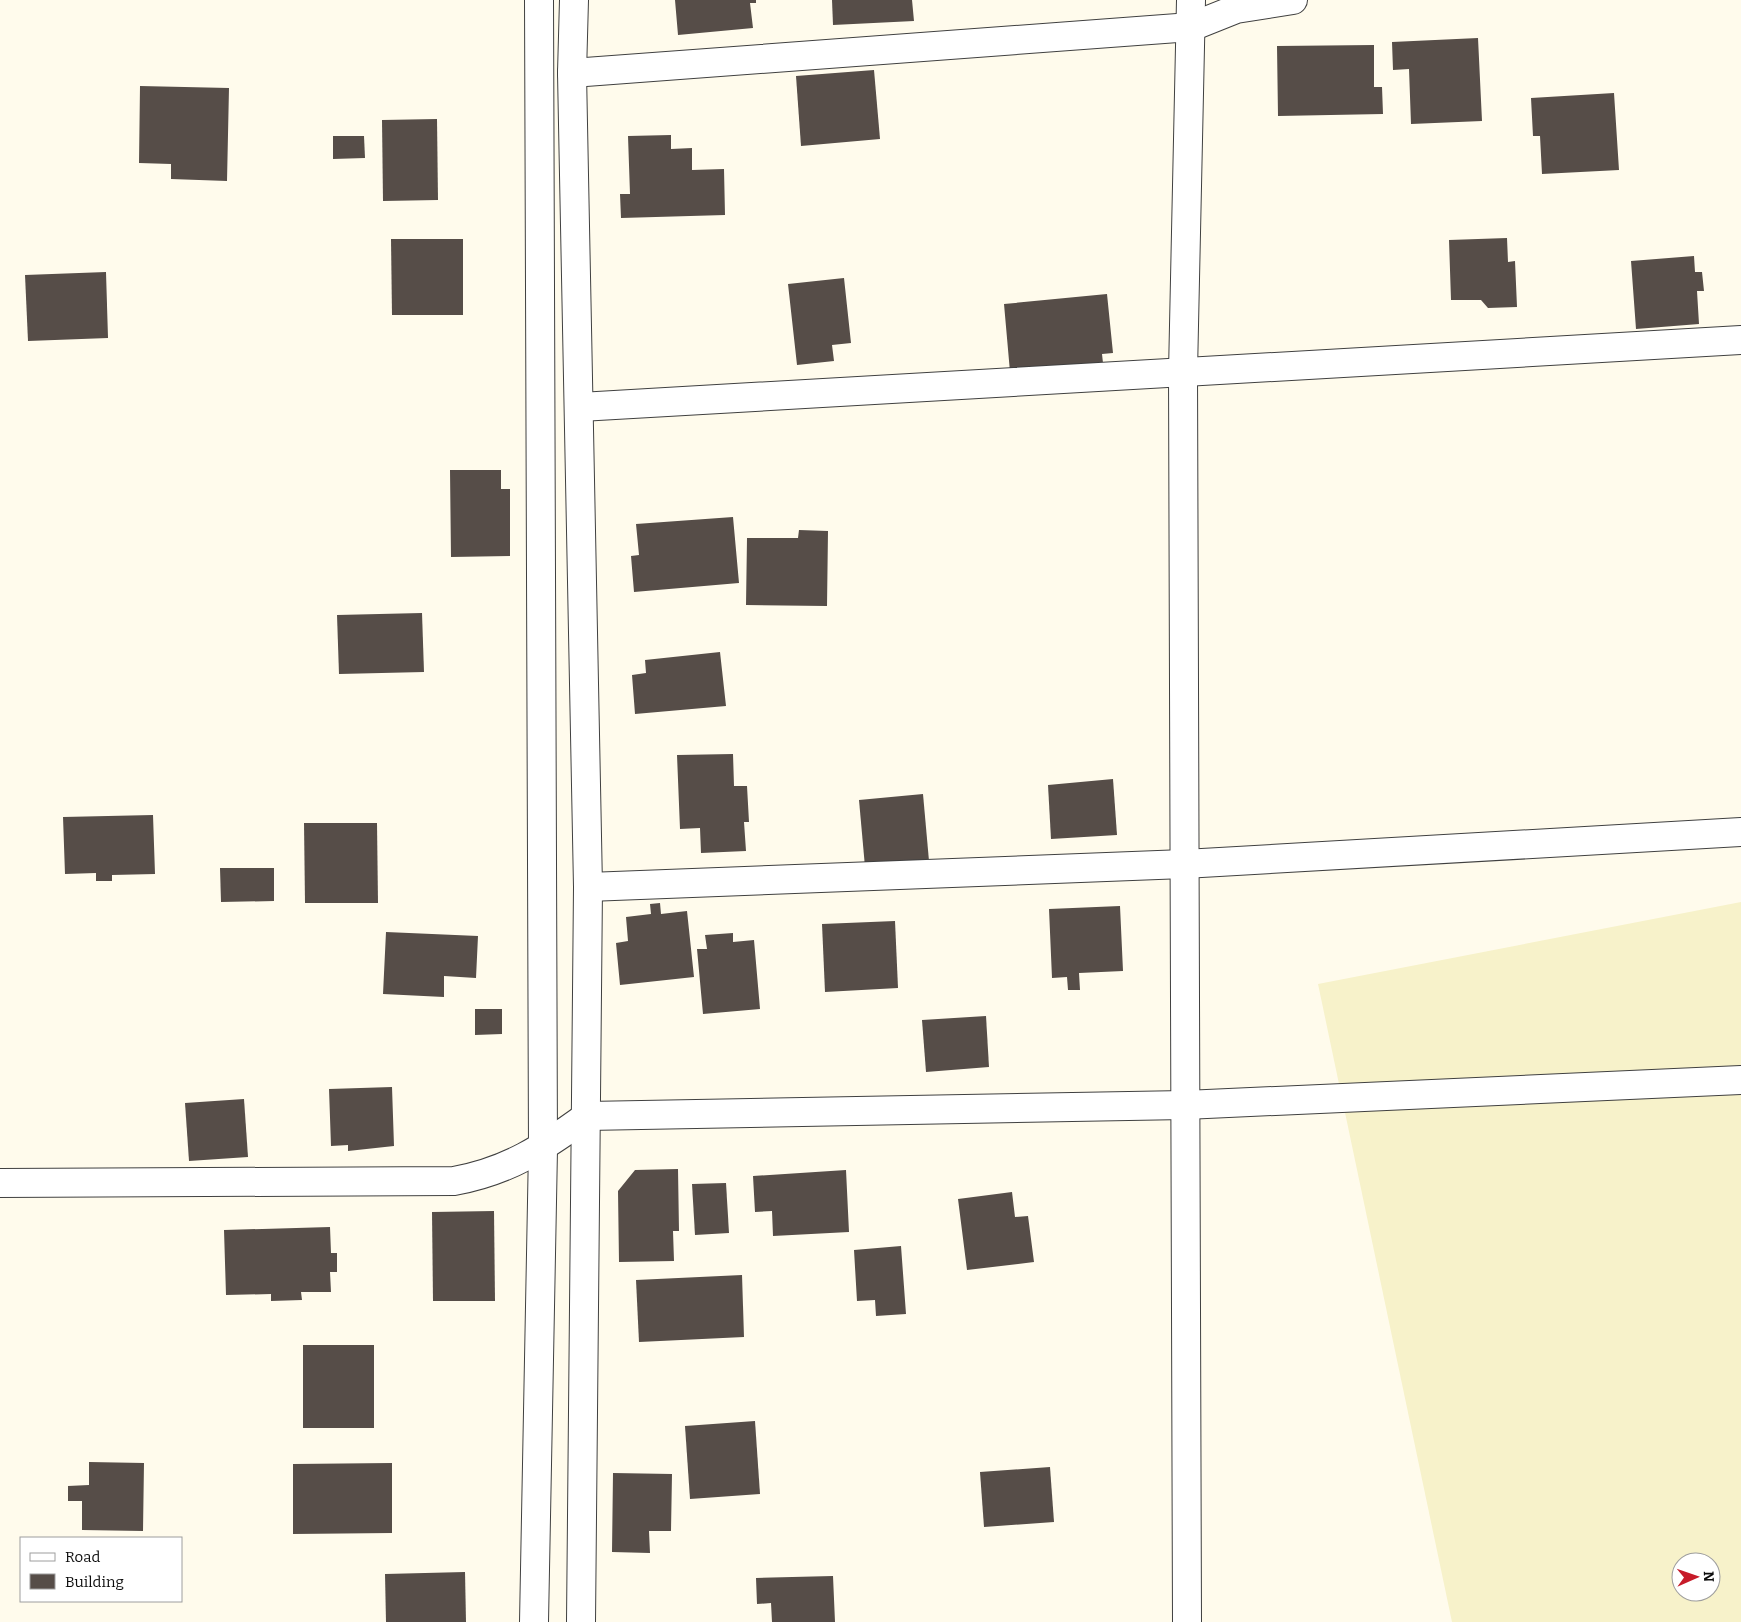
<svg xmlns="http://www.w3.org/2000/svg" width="1741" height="1622" viewBox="0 0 1741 1622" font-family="Bitter,serif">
	<rect width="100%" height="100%" fill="#fffbec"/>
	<!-- farmland -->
	<path fill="#f7f2ca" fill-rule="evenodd" d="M 1741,902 L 1741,1622 L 1452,1622 L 1318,984 ZM 1681,1562 L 1711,1562 L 1711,1592 L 1681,1592 Z"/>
	<!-- building -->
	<g fill="#564d48">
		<polygon points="675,0 756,0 756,3 750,3 753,28 678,35"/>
		<polygon points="832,0 912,0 914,21 833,25"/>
		<polygon points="1478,38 1482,121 1411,124 1409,69 1393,70 1392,42"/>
		<polygon points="1374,45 1374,87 1382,87 1383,114 1278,116 1277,46"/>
		<polygon points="874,70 880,139 801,146 796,76"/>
		<polygon points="140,86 229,88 227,181 171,179 171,164 139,163"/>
		<polygon points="1614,93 1619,170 1542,174 1540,136 1533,136 1531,98"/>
		<polygon points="437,119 438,200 383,201 382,120"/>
		<polygon points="671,135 671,149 692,148 692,170 724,169 725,215 621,218 620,194 630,194 628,136"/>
		<polygon points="333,136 364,136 365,158 333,159"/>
		<polygon points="1507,238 1508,262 1515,261 1517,307 1488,308 1481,300 1451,300 1449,240"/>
		<polygon points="391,239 463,239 463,315 392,315"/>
		<polygon points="1694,256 1695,272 1702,272 1704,291 1697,291 1699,324 1636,329 1631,261"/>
		<polygon points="106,272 108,338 28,341 25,275"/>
		<polygon points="844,278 851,343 832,345 834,361 797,365 788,284"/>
		<polygon points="1107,294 1113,353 1102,354 1103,363 1010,372 1004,304"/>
		<polygon points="450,470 501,470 501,489 510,489 510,556 451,557"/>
		<polygon points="733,517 739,583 634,592 631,556 639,555 636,524"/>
		<polygon points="799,530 828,531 827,606 746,605 747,538 798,538"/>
		<polygon points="422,613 424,672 339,674 337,615"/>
		<polygon points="720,652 726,706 635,714 632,675 646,673 645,660"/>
		<polygon points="733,754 734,786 747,786 749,822 744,822 746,851 701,853 700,828 680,829 677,755"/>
		<polygon points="1113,779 1117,835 1051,839 1048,785"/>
		<polygon points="923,794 929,861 865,867 859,800"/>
		<polygon points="153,815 155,874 112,875 112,881 96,881 96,873 65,874 63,817"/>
		<polygon points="304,823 377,823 378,903 305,903"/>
		<polygon points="220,868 274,868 274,901 221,902"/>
		<polygon points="660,903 661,914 687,911 694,977 620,985 616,943 628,941 626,917 651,914 650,904"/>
		<polygon points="1120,906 1123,971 1079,973 1080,990 1068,990 1067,977 1052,978 1049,909"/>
		<polygon points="895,921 898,988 825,992 822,924"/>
		<polygon points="386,932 478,936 476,978 444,976 444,997 383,994"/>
		<polygon points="733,933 733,942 754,940 760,1009 703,1014 697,949 707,949 705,935"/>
		<polygon points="475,1009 502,1009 502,1034 475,1035"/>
		<polygon points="986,1016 989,1067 926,1072 922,1020"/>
		<polygon points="392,1087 394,1146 348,1151 348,1145 331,1146 329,1089"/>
		<polygon points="244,1099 248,1157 189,1161 185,1103"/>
		<polygon points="678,1169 679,1231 673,1231 674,1261 619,1262 618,1191 635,1170"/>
		<polygon points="846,1170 849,1232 773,1236 772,1211 755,1212 753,1176"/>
		<polygon points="726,1183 729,1233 695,1235 692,1184"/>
		<polygon points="1012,1192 1015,1217 1028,1216 1034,1262 967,1270 958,1199"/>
		<polygon points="494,1211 495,1301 433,1301 432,1212"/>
		<polygon points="330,1227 331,1253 337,1253 337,1272 330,1272 331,1292 301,1292 302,1300 271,1301 271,1294 226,1295 224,1230"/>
		<polygon points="901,1246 906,1314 876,1316 875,1300 857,1301 854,1250"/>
		<polygon points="742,1275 744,1337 639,1342 636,1280"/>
		<rect x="303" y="1345" width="71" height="83"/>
		<polygon points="755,1421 760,1494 690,1499 685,1426"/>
		<polygon points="89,1462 144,1463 143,1531 82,1530 82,1501 68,1501 68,1486 89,1485"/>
		<polygon points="392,1463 392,1533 293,1534 293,1464"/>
		<polygon points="1050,1467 1054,1522 984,1527 980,1472"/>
		<polygon points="613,1473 672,1474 671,1531 649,1531 650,1553 612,1552"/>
		<polygon points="465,1572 466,1622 386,1622 385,1574"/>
		<polygon points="833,1576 835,1622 772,1622 771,1603 757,1604 756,1578"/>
	</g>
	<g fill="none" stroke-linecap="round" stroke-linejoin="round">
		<defs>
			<g id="minor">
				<polyline points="572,73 1191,27 1236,9 1293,0"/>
				<polyline points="580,407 1741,340"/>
				<polyline points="588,887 1184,864 1741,832"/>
				<path d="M 0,1183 L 454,1181 C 509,1171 543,1148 587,1116 L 1185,1105 L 1741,1080"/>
				<polyline points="1187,1622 1183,372 1191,0"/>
			</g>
			<g id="tertiary">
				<polyline points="574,0 572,73 588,887 581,1622"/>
				<polyline points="534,1622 543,1149 539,0"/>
			</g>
		</defs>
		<!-- minor casing -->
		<use href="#minor" stroke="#404040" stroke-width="30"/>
		<!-- tertiary casing -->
		<use href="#tertiary" stroke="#404040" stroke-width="30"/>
		<!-- minor -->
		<use href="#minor" stroke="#fff" stroke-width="28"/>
		<!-- tertiary -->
		<use href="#tertiary" stroke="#fff" stroke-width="28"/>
	</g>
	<!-- legend -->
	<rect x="20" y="1537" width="162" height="65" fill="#ffffff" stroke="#9e9e9e"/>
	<rect x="30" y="1553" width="25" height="8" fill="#ffffff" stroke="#9e9e9e"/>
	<text x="65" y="1562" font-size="15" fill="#0d0d0d">Road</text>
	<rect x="30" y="1574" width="25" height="15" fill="#564d48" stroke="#9e9e9e"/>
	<text x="65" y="1587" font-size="15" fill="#0d0d0d">Building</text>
	<!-- north arrow -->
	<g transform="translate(1696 1577) rotate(88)"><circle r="24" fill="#ffffff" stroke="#9e9e9e"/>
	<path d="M0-4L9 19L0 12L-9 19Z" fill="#c71b29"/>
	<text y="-8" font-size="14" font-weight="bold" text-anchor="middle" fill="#0d0d0d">N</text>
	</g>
</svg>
